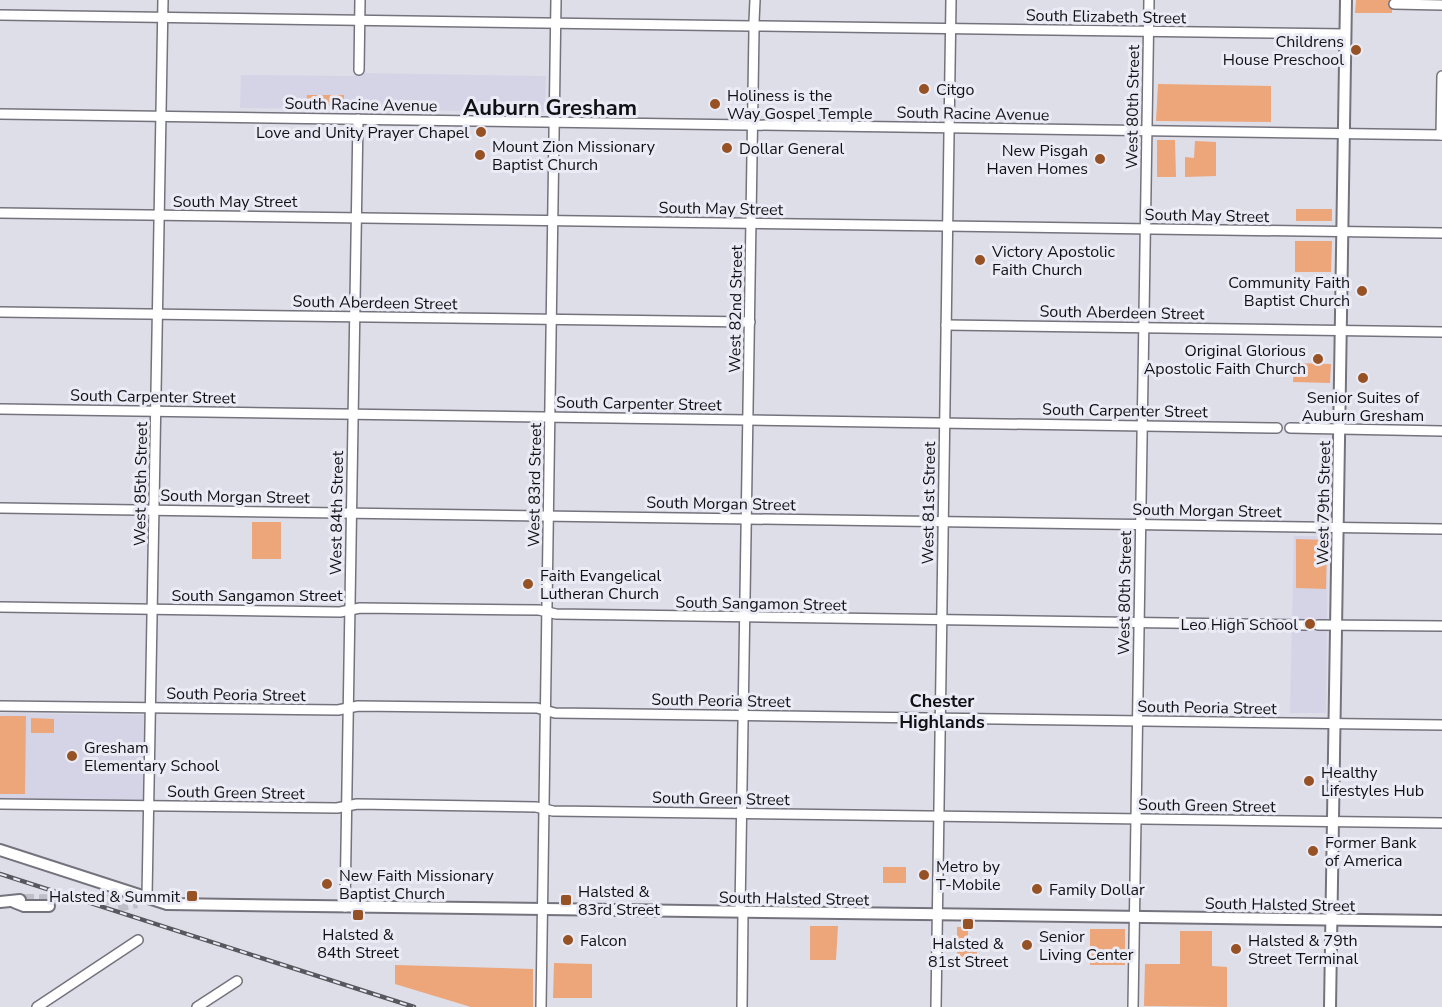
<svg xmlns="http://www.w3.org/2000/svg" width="1442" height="1007" viewBox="0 0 1442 1007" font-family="'Nunito Sans',sans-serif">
	<rect width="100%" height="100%" fill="#dedee9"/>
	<!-- built -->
	<g fill="#d5d4e7">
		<polygon points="363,73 546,76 545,112 240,108 241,75 352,76"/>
		<polygon points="1294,536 1328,536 1326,713 1290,713"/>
		<polygon points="0,713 145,715 144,801 0,798"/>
	</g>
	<!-- green -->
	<g fill="#eda57a">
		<polygon points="1356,0 1392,0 1392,13 1355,13"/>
		<polygon points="1158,84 1271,86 1271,122 1156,121"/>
		<polygon points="307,95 344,95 344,106 306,105"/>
		<polygon points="1157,140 1175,140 1176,177 1157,177"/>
		<polygon points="1195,141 1216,142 1216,176 1185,177 1185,157 1194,158"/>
		<rect x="1296" y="209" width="36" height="12"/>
		<polygon points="1295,241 1332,241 1331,272 1295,272"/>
		<polygon points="1294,363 1331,364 1330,383 1293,382"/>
		<rect x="252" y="522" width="29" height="37"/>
		<polygon points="1296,539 1327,540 1326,589 1296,588"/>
		<polygon points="0,716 26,716 25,794 0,794"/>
		<polygon points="31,718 54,719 54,733 31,733"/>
		<rect x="883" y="867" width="23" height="16"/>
		<polygon points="810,926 838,926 836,960 810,960"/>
		<polygon points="957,927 968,927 968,943 977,944 977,961 957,961"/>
		<rect x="1090" y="929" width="35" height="36"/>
		<polygon points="1180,931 1212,931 1212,966 1227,967 1227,1007 1144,1006 1145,964 1180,964"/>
		<polygon points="554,963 592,964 592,998 553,998"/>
		<polygon points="395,965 533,969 533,1007 471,1007 395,984"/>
	</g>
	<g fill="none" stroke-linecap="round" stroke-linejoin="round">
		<!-- major-tunnel -->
		<g stroke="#bfbfc9" stroke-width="10" stroke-dasharray="10 5" stroke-linecap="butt">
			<polyline points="24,899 126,900"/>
			<polyline points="118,907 137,903"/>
		</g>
		<defs>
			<g id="minor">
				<polyline points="1394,4 1442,5"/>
				<polyline points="0,15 751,26"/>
				<polyline points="754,22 755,0"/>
				<polyline points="758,26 1345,34"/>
				<polyline points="359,70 360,0"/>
				<polyline points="0,114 1442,135"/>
				<polyline points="1441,135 1442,76"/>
				<polyline points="0,213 1442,233"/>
				<polyline points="0,312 750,322"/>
				<polyline points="946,325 1442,332"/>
				<polyline points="0,409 1277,428"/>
				<polyline points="1290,428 1442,431"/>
				<polyline points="0,508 1442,529"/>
				<polyline points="0,607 340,612 360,608 539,610 556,614 1306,625"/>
				<polyline points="1318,625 1442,626"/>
				<polyline points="0,706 338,710 358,706 537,708 555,713 1442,725"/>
				<polyline points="0,804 337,808 357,804 536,807 553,811 1442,823"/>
				<polyline points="147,897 163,0"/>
				<polyline points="345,907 358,119"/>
				<polyline points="740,912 754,30"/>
				<polyline points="37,1007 138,940"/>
				<polyline points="197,1007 237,981"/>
				<polyline points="541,1007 556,0"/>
				<polyline points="742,1007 743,912"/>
				<polyline points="936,1007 951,0"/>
				<polyline points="1133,1007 1149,0"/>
			</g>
			<g id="major">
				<polyline points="0,850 167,904 1442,921"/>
				<polyline points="0,902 20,900"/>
				<polyline points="14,902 24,906 49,906"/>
				<polyline points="1330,1007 1346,0"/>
			</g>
		</defs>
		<!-- minor casing -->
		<use href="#minor" stroke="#74737d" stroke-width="12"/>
		<!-- major casing -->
		<use href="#major" stroke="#74737d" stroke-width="14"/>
		<!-- minor -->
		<use href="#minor" stroke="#fff" stroke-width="9"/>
		<!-- major -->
		<use href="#major" stroke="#fff" stroke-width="10"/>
		<defs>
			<polyline id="rail" points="0,874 414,1007"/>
		</defs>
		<!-- rail casing -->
		<use href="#rail" stroke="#58575e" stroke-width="4.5"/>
		<!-- rail -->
		<use href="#rail" stroke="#ebebf6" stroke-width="2" stroke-dasharray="7" stroke-linecap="butt"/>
	</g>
	<!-- markers -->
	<g fill="#965224" stroke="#ebebf6" stroke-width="2">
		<circle cx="1356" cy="50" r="6"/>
		<circle cx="924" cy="89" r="6"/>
		<circle cx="715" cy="104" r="6"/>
		<circle cx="481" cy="132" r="6"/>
		<circle cx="727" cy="148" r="6"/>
		<circle cx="480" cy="155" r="6"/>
		<circle cx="1100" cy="159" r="6"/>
		<circle cx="980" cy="260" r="6"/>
		<circle cx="1362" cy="291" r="6"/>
		<circle cx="1318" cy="359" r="6"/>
		<circle cx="1363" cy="378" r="6"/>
		<circle cx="528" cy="584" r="6"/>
		<circle cx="1310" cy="624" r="6"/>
		<circle cx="72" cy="756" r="6"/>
		<circle cx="1309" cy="781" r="6"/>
		<circle cx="1313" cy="851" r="6"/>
		<circle cx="924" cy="875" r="6"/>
		<circle cx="327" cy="884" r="6"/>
		<circle cx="1037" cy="889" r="6"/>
		<rect x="186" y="890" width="12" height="12" rx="3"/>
		<rect x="560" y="894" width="12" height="12" rx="3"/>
		<rect x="352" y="909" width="12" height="12" rx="3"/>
		<rect x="962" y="918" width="12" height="12" rx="3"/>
		<circle cx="568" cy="940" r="6"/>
		<circle cx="1027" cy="945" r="6"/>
		<circle cx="1236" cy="949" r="6"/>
	</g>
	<g text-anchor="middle" stroke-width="6" stroke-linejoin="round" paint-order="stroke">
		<!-- street labels -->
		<g font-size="16" fill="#111014" stroke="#ebebf6">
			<text transform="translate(1106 16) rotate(1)" y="6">South Elizabeth Street</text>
			<text transform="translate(361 104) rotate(1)" y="6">South Racine Avenue</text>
			<text transform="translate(1132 107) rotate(-89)" y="6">West 80th Street</text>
			<text transform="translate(973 113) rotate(1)" y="6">South Racine Avenue</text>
			<text x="235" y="207">South May Street</text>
			<text transform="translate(721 208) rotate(1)" y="6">South May Street</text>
			<text transform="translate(1207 215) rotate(1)" y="6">South May Street</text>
			<text transform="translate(375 302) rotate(1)" y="6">South Aberdeen Street</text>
			<text transform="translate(735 309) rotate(-89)" y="6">West 82nd Street</text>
			<text transform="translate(1122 312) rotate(1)" y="6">South Aberdeen Street</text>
			<text transform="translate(153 396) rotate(1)" y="6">South Carpenter Street</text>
			<text transform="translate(639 403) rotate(1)" y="6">South Carpenter Street</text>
			<text transform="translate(1125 410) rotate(1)" y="6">South Carpenter Street</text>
			<text transform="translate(140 484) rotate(-89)" y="6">West 85th Street</text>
			<text transform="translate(534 485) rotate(-89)" y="6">West 83rd Street</text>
			<text transform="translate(235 496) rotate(1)" y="6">South Morgan Street</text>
			<text transform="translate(721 503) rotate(1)" y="6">South Morgan Street</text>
			<text transform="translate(928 503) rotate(-89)" y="6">West 81st Street</text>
			<text transform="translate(1323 503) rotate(-89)" y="6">West 79th Street</text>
			<text transform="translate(1207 510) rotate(1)" y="6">South Morgan Street</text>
			<text transform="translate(336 513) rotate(-89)" y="6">West 84th Street</text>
			<text transform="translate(1124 593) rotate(-89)" y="6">West 80th Street</text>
			<text x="257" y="601">South Sangamon Street</text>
			<text transform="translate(761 603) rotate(1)" y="6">South Sangamon Street</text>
			<text transform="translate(236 694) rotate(1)" y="6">South Peoria Street</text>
			<text transform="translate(721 700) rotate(1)" y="6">South Peoria Street</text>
			<text transform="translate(1207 707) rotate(1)" y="6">South Peoria Street</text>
			<text transform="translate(236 792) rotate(1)" y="6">South Green Street</text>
			<text transform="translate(721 798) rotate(1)" y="6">South Green Street</text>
			<text transform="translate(1207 805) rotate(1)" y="6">South Green Street</text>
			<text transform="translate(794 898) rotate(1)" y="6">South Halsted Street</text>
			<text transform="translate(1280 904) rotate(1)" y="6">South Halsted Street</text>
		</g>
		<!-- poi labels -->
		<g font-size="16" fill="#111014" stroke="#ebebf6" text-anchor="start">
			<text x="1344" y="47" text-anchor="end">Childrens<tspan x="1344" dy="18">House Preschool</tspan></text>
			<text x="936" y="95">Citgo</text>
			<text x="727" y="101">Holiness is the<tspan x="727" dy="18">Way Gospel Temple</tspan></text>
			<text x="469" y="138" text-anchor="end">Love and Unity Prayer Chapel</text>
			<text x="492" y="152">Mount Zion Missionary<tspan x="492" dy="18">Baptist Church</tspan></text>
			<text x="739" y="154">Dollar General</text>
			<text x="1088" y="156" text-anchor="end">New Pisgah<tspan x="1088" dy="18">Haven Homes</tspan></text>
			<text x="992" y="257">Victory Apostolic<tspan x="992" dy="18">Faith Church</tspan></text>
			<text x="1350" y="288" text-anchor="end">Community Faith<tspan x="1350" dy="18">Baptist Church</tspan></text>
			<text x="1306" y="356" text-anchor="end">Original Glorious<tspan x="1306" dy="18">Apostolic Faith Church</tspan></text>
			<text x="1363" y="403" text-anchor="middle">Senior Suites of<tspan x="1363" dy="18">Auburn Gresham</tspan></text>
			<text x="540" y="581">Faith Evangelical<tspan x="540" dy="18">Lutheran Church</tspan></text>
			<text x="1298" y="630" text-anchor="end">Leo High School</text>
			<text x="84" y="753">Gresham<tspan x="84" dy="18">Elementary School</tspan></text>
			<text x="1321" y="778">Healthy<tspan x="1321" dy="18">Lifestyles Hub</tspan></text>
			<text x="1325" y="848">Former Bank<tspan x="1325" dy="18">of America</tspan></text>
			<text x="936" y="872">Metro by<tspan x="936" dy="18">T-Mobile</tspan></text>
			<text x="339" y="881">New Faith Missionary<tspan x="339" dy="18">Baptist Church</tspan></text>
			<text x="1049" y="895">Family Dollar</text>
			<text x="578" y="897">Halsted &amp;<tspan x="578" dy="18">83rd Street</tspan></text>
			<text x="180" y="902" text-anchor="end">Halsted &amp; Summit</text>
			<text x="358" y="940" text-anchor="middle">Halsted &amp;<tspan x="358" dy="18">84th Street</tspan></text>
			<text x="1039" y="942">Senior<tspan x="1039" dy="18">Living Center</tspan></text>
			<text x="580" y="946">Falcon</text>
			<text x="1248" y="946">Halsted &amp; 79th<tspan x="1248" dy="18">Street Terminal</tspan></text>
			<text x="968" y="949" text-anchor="middle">Halsted &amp;<tspan x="968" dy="18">81st Street</tspan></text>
		</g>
		<!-- neighbourhood labels -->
		<g font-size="18" font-weight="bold" fill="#111014" stroke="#ebebf6">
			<text x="942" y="707">Chester<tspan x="942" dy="21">Highlands</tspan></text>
		</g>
		<!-- district labels -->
		<g font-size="22" font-weight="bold" fill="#111014" stroke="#ebebf6">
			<text x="550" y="115">Auburn Gresham</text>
		</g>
	</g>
</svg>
